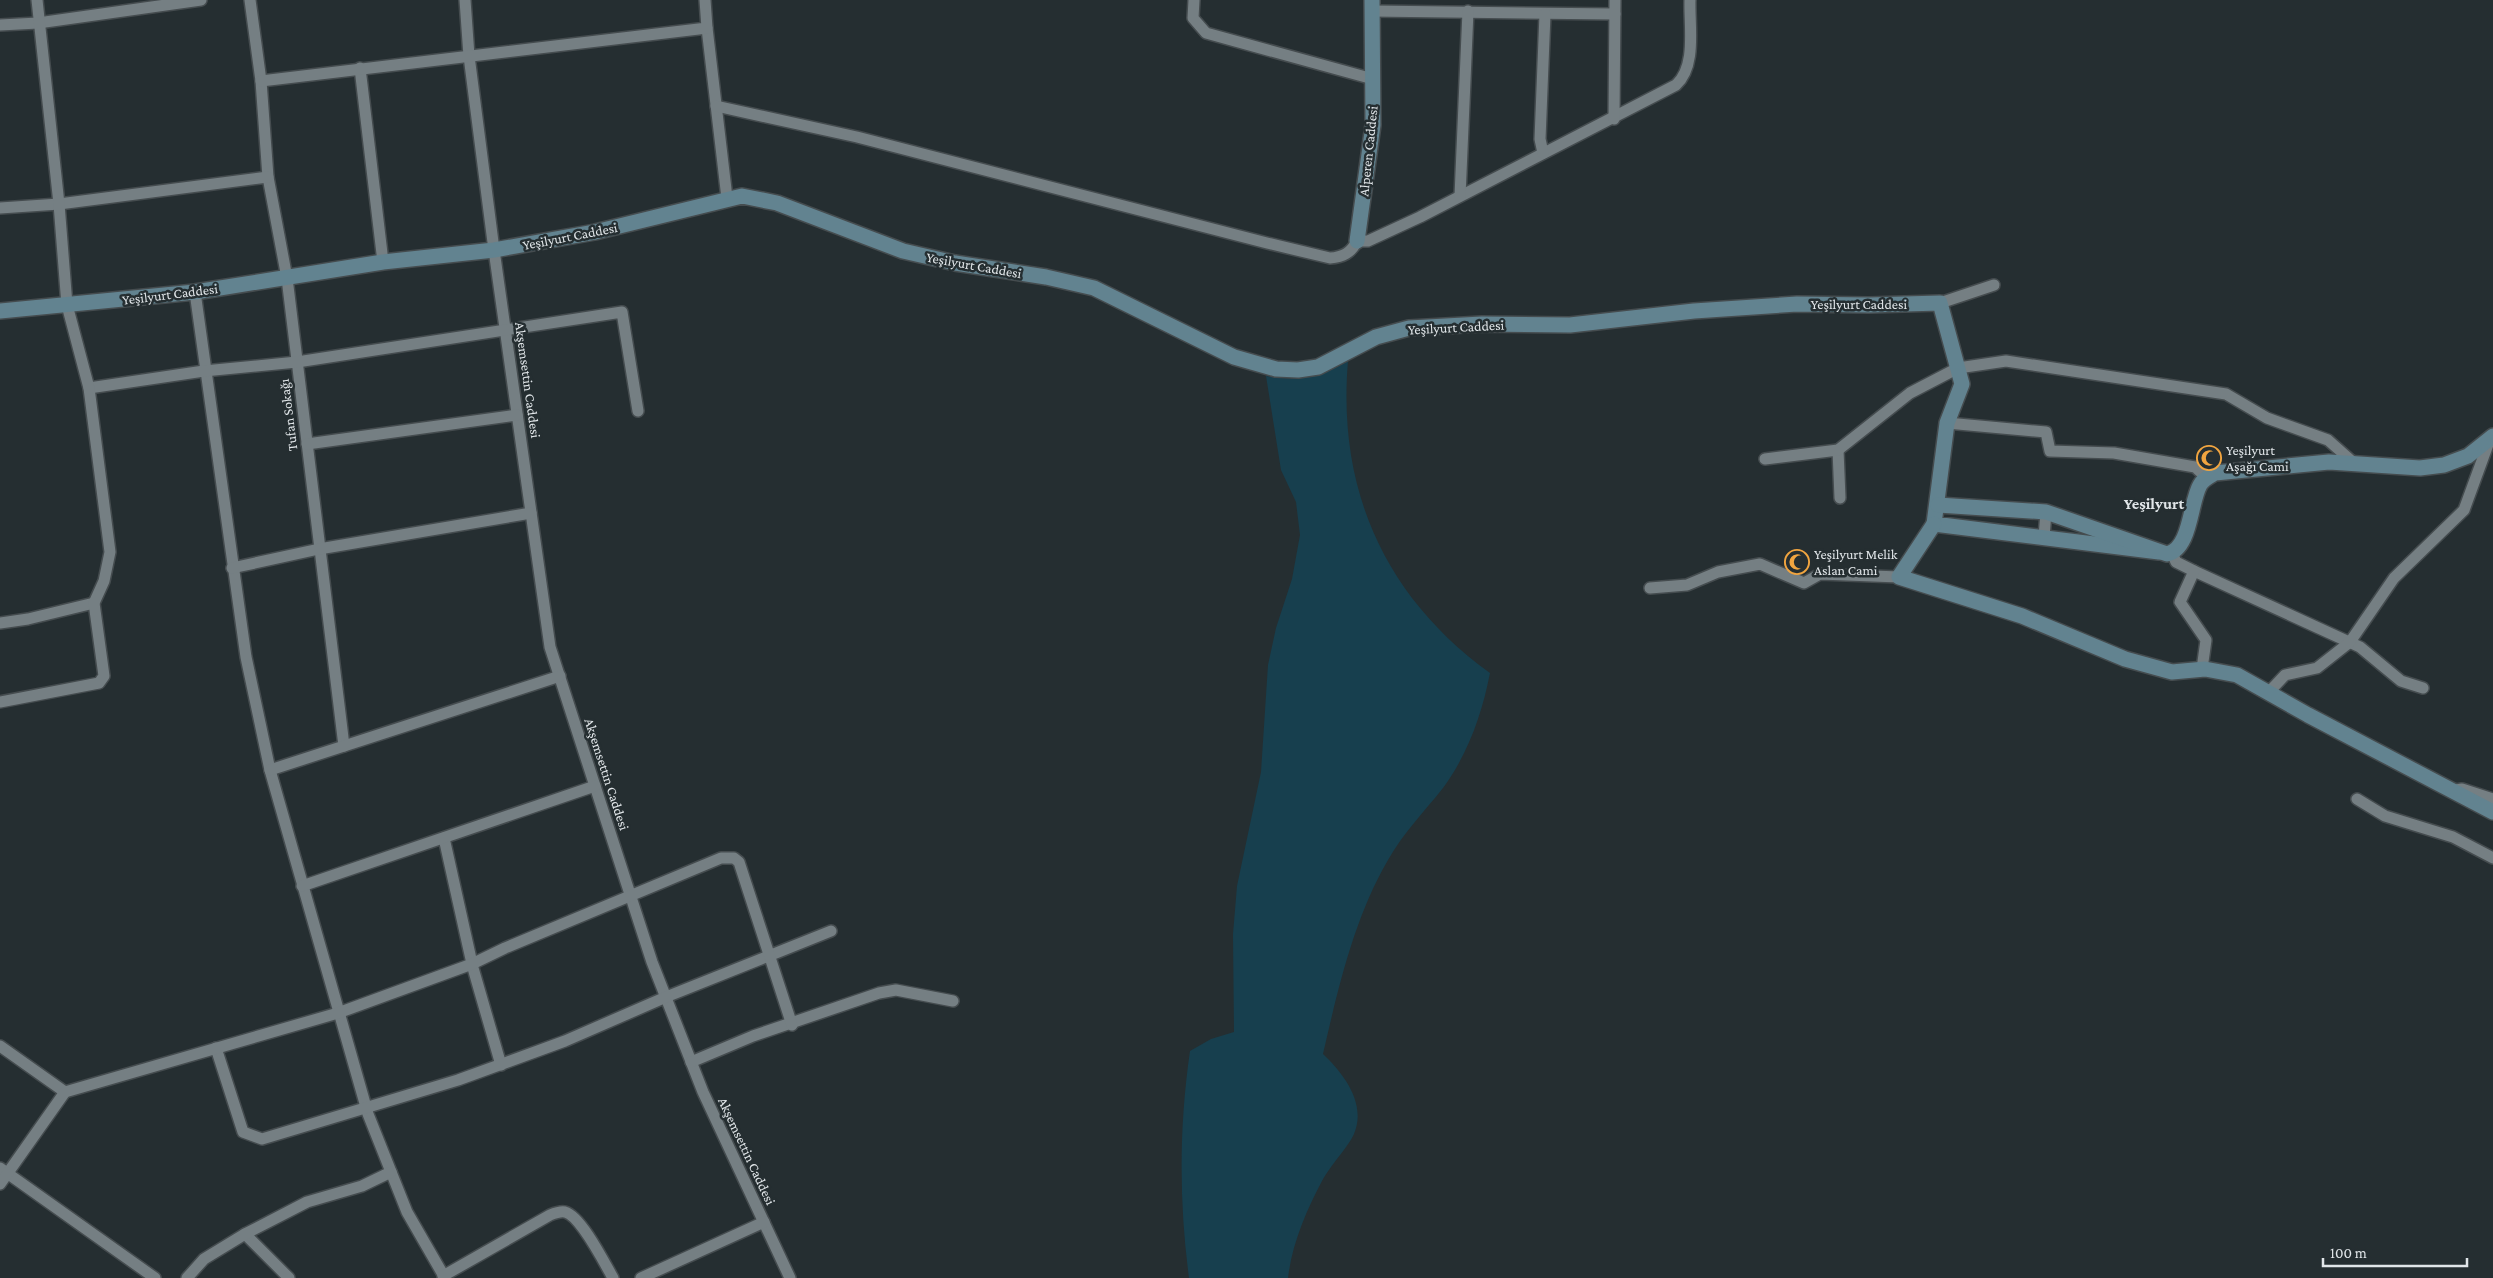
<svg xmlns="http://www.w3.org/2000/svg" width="2493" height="1278" viewBox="0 0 2493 1278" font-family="'Crimson Pro',serif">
	<rect width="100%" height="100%" fill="#252e31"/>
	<!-- green -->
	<path fill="#173f4e" d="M 1348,361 C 1337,490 1385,597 1490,673 C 1482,714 1468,754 1443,788 C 1424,812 1403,833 1388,860 C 1354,918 1338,989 1323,1054 C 1343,1073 1367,1103 1354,1134 C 1348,1147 1330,1166 1322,1181 C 1306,1211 1292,1244 1288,1278 L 1189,1278 C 1179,1202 1179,1127 1190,1051 L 1211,1039 L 1234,1032 L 1233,934 L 1237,886 L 1261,772 L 1268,665 L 1276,628 L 1292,579 L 1300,535 L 1296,502 L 1281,470 L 1266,376 C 1296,382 1322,377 1348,361 Z"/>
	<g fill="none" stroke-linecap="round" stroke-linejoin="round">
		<defs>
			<g id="street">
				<polyline points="250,0 261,81 268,177 287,278 344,746"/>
				<polyline points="465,0 469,56 494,250 550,647 652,962 703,1092 790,1278"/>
				<polyline points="1194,0 1193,18 1206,33 1373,79"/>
				<polyline points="1372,11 1615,14"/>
				<polyline points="0,25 38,23 201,0"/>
				<polyline points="707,28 727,198"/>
				<polyline points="360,68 383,262"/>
				<polyline points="261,81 707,28 705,0"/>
				<path d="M 716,106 L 857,137 L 1267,243 L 1330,258 C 1343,257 1351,253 1357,241 L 1368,241 L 1420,217 L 1676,85 C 1697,66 1689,26 1690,0"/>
				<polyline points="1614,119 1615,0"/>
				<polyline points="1543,153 1540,139 1545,14"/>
				<polyline points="1460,196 1468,11"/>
				<polyline points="0,208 59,204 268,177"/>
				<polyline points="195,292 246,657 270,770 368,1114 407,1212 445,1278"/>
				<polyline points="1940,303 1994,285"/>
				<polyline points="89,388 204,371 297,362 622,312 638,411"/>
				<polyline points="1947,423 2046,432 2050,451 2114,453 2195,467 2207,478"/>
				<polyline points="307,444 517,415"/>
				<polyline points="1838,450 1840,498"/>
				<polyline points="1765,459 1838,450 1910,393 1958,368 2006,361 2226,394 2267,418 2328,440 2355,464"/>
				<polyline points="2044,537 2046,512"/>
				<polyline points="2172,553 2176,562 2194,571 2360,647 2401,681 2423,688"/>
				<polyline points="232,568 319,549 531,513"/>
				<polyline points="2194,571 2180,602 2206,640 2202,669"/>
				<polyline points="1650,588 1687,585 1718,572 1760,564 1804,583 1820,574 1899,577"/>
				<polyline points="0,623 28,619 94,603"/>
				<polyline points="2269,692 2285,675 2317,668 2350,642 2394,578 2464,510 2490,439"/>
				<polyline points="0,702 99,683 104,676 94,603 104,581 110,552 89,388 67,305 59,204 37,0"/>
				<polyline points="270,770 560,676"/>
				<polyline points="2456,790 2462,789 2493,799"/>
				<polyline points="2357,799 2385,816 2453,837 2493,858"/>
				<polyline points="444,838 473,968 501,1065"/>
				<polyline points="302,886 595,786"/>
				<polyline points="0,1046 65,1092"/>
				<polyline points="216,1048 243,1132 262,1139 458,1080 565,1041 666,997 831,931"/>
				<polyline points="691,1062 753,1036 879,993 896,990 953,1001"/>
				<polyline points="0,1168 155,1278"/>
				<polyline points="0,1184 65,1092 338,1013 472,964 505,948 721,858 734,858 739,862 792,1025"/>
				<polyline points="245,1234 289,1278"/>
				<path d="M 443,1276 L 550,1215 C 555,1213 560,1211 565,1212 C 581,1216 605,1264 613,1278"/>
				<polyline points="187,1278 204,1259 245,1234 307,1202 362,1186 391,1172"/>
				<polyline points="641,1278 764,1222"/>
			</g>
			<g id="secondary">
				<polyline points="1357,241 1373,125 1372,0"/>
				<polyline points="0,311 195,292 383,262 494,250 595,232 742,196 777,203 903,251 955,263 1046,277 1094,288 1234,357 1276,369 1298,370 1318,367 1376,337 1409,328 1482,324 1570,325 1694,311 1797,304 1869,305 1940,303 1962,384 1947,423 1934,524 2159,552"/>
				<path d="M 1938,505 L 2046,512 L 2167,554 C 2191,549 2190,502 2200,485 C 2203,479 2210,476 2215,473 L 2329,462 L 2420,468 L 2444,465 L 2468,456 L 2493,436"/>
				<polyline points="1934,524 1899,577 2022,616 2125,659 2172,672 2205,669 2237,675 2308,715 2493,812"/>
			</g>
		</defs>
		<!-- street casing -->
		<use href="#street" stroke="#454c4f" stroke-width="14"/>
		<!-- secondary casing -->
		<use href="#secondary" stroke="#454c4f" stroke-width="18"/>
		<!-- street -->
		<use href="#street" stroke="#757f83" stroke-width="11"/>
		<!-- secondary -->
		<use href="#secondary" stroke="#628390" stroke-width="15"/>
	</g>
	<!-- icons -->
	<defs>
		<symbol id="mosque-ring" viewBox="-11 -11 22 22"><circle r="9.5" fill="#252e31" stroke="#f1a540" stroke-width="1.5"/><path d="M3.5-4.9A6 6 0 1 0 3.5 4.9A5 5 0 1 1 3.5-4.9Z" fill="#f1a540"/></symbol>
	</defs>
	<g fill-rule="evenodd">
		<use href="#mosque-ring" x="2195" y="444" width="28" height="28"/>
		<use href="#mosque-ring" x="1783" y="548" width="28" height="28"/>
	</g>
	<g text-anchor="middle" stroke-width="5" stroke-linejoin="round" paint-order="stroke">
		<!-- street labels -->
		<g font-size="14" fill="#e1e6e9" stroke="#252e31">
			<text transform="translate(1368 151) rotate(-84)" y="5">Alperen Caddesi</text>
			<text transform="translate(570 236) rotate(-11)" y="5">Yeşilyurt Caddesi</text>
			<text transform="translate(974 265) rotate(10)" y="5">Yeşilyurt Caddesi</text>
			<text transform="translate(170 294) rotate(-7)" y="5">Yeşilyurt Caddesi</text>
			<text x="1859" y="309">Yeşilyurt Caddesi</text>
			<text transform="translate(1456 327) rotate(-3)" y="5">Yeşilyurt Caddesi</text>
			<text transform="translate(528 380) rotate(82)" y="5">Akşemsettin Caddesi</text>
			<text transform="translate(288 415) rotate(-97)" y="5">Tufan Sokağı</text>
			<text transform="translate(607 774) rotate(72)" y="5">Akşemsettin Caddesi</text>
			<text transform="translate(747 1151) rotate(65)" y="5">Akşemsettin Caddesi</text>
		</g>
		<!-- poi labels -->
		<g font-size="14" fill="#e1e6e9" stroke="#252e31" text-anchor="start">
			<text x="2226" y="455">Yeşilyurt<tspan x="2226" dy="16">Aşağı Cami</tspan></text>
			<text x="1814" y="559">Yeşilyurt Melik<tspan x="1814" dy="16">Aslan Cami</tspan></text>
		</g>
		<!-- quarter labels -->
		<g font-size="16" font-weight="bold" fill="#e1e6e9" stroke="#252e31">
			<text x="2154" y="509">Yeşilyurt</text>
		</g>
	</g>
	<!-- scale -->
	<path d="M2323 1258v8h144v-8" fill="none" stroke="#e1e6e9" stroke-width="2.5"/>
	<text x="2330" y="1258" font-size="15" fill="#e1e6e9" stroke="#252e31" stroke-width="4" paint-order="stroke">100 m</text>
</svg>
